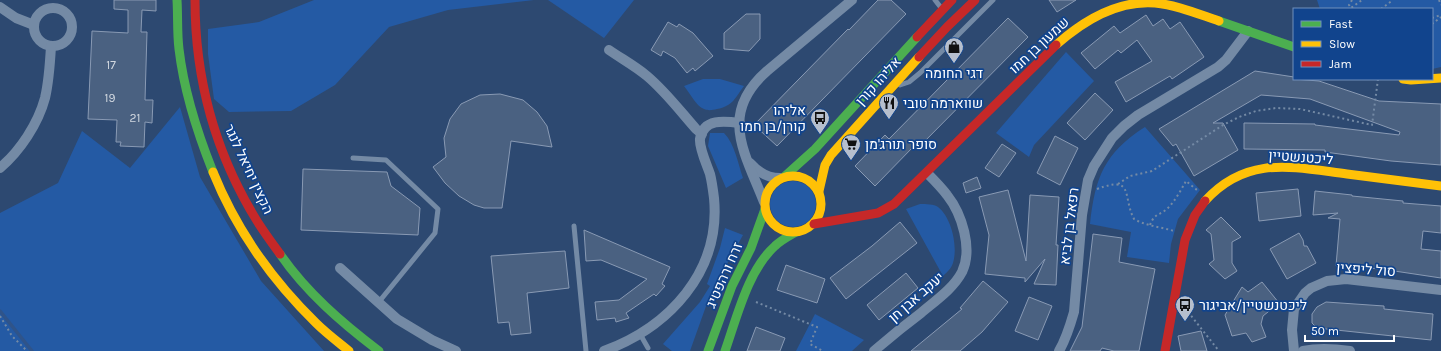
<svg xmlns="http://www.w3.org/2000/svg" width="1441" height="351" viewBox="0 0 1441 351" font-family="Karla,Heebo,sans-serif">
	<rect width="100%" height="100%" fill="#2d4971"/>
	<!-- green -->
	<g fill="#245aa4">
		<polygon points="314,0 534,0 448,10 389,27 335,85 291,111 229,112 214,99 208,54 208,29 259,22"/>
		<polygon points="548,0 634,0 604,38"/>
		<polygon points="1317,0 1441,0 1441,67 1432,69 1432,9 1320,9"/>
		<polygon points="1066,52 1094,81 1034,145 1029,157 996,133"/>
		<path d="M 703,79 L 720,79 L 744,86 C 735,98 733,106 717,109 C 713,110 708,111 704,109 C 696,106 690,93 684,86 Z"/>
		<polygon points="180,107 200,177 261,281 324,351 0,351 0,213 58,183 82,131 130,168"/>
		<path d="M 1145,127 L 1200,190 L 1178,219 L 1171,244 L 1169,263 L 1127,257 L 1131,232 L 1090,224 C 1095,178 1104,153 1145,127 Z"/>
		<path d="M 710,133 L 724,133 C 735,144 738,164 743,178 L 726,188 L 708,146 Z"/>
		<circle cx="793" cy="204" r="23"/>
		<path d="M 920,204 C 926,204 934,204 938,207 C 952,218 958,247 953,263 C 951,269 947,272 943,276 L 906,209 Z"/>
		<polygon points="725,228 743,235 710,295 690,351 672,351 663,344 700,302 710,286 707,284 720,248"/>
		<polygon points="815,314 864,340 852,351 796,351"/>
	</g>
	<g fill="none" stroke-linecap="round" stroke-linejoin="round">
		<!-- stream -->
		<polyline stroke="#2f548a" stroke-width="3.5" points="0,311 32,351"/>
	</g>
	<!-- building -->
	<g fill="#4a6181" stroke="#899ab4">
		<polygon points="114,0 156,0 156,11 142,10 141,32 147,32 145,100 153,100 152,123 145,122 144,147 120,146 121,142 116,142 117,120 88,119 92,31 128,33 128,10 114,9"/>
		<polygon points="878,0 891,0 906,14 777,146 754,125 848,29 849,30"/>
		<polygon points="1049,0 1076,0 1057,12"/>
		<polygon points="746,14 760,14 760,39 749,51 724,49 724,33"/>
		<polygon points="1146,15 1153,26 1163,19 1170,29 1180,22 1204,57 1172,79 1170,76 1126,102 1115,82 1152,61 1137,40 1121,53 1118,50 1095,69 1081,53 1114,26 1120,33"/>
		<polygon points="1008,18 1028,37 917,149 914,146 875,186 855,166 885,135 889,139"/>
		<polygon points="668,22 677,27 679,24 693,33 713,56 695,71 693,68 687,73 675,58 663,51 661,56 651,50"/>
		<polygon points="1255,71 1294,77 1294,79 1319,81 1379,101 1441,104 1441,165 1391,161 1325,152 1325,150 1244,149 1244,123 1315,124 1315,125 1399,135 1400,132 1310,99 1261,95 1213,123 1223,123 1238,150 1194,176 1176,144 1173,146 1159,129"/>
		<polygon points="1095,93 1113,110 1085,140 1067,123"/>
		<polygon points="500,94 523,100 537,112 547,126 552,147 511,141 502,208 484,208 474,205 459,196 445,183 433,167 446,157 444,138 450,119 461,104 480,95"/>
		<polygon points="1055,136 1078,148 1060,185 1037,173"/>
		<polygon points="1002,144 1016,153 999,177 985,168"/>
		<polygon points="303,169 387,172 391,186 420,208 418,235 301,230"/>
		<polygon points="977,177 981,188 966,193 963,183"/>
		<polygon points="1298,189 1301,216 1259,221 1256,193"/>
		<polygon points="1008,190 1026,261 1030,195 1059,197 1056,245 1058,245 1056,285 1034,284 1045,259 1025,282 1025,278 985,274 989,235 979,197"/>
		<polygon points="1315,191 1352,195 1352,196 1403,201 1403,203 1441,206 1441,233 1423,231 1421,249 1441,251 1441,278 1381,269 1336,266 1340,219 1328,218 1338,213 1313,215"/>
		<polygon points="1221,217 1241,237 1232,242 1232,263 1237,271 1225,279 1209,264 1214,260 1211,234 1206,230"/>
		<polygon points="900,222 917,243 846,299 830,278 872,246"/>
		<polygon points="584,230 670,267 662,284 665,286 656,296 654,294 626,313 629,318 616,322 615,318 597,320 595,302 619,300 647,279 601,260 586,261"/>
		<polygon points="1299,233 1303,240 1304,246 1307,246 1316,263 1287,279 1270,249"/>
		<polygon points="1093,234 1122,238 1119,262 1155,269 1139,351 1114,351 1102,348 1100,351 1070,351 1082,327"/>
		<polygon points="565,251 569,288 527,293 531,333 511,335 509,322 498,323 491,256"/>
		<polygon points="786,265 825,279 817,303 777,290"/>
		<polygon points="906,273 918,288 879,320 867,305"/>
		<polygon points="983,281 1008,302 982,332 960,351 911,351 962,309 960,308"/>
		<polygon points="1262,282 1279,303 1263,316 1261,324 1266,337 1252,342 1246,333 1232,336 1225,315 1242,287 1248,292"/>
		<polygon points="1029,297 1052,306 1038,340 1015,331"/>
		<polygon points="1326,302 1384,306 1384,309 1433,314 1431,340 1317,328 1312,323 1312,314 1317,307"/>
		<polygon points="756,327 785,338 780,351 747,351"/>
		<polygon points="1201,331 1207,351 1181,351 1178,336"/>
	</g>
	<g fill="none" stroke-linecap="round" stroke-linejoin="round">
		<!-- path -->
		<g stroke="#748aa5" stroke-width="2" stroke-dasharray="2 3" stroke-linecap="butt">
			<polyline points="1352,0 1349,5 1351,8 1362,0"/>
			<polyline points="1439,0 1441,5"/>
			<polyline points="1381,9 1393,0"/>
			<polyline points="1432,18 1441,15"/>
			<polyline points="1432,24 1441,17"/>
			<polyline points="1118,184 1130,176 1152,171 1223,125 1239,117 1256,111 1276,108 1300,109 1372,125 1378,79"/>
			<path d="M 1097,189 C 1135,175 1122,196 1134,219 C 1146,226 1161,227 1174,231"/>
			<path d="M 1150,225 C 1155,212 1160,216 1168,208 C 1175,201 1181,190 1186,181 L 1197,190"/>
			<polyline points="756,302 817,327 810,344 823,351"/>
			<polyline points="1185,308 1219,351"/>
			<polyline points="0,316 12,336 27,351"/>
		</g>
		<!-- lane -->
		<g stroke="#748aa5" stroke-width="5">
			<polyline points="935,0 942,9"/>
			<polyline points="900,85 909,82 920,73 993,0"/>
			<polyline points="353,158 386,160 438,209 435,233 378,303"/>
			<polyline points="574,226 586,351"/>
			<polyline points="640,334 648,348"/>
		</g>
		<!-- street -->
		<g stroke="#748aa5" stroke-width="10">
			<polyline points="0,7 16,18 34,25"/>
			<circle cx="53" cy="27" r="19"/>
			<path d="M 609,50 C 622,59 635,66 647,76 C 666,92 680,111 696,129 L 702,134"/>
			<path d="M 750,163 C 758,172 767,178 780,178"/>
			<path d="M 0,168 C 20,151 38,124 45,98 C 49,81 50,64 51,46"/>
			<path d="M 764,202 C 745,153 718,114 767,71 L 852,0"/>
			<polyline points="340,268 397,319 432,340 456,351"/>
			<path d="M 604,351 C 669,327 721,272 714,198 C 713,190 712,182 710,174 C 707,165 699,148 700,139 C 703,118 725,121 740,123"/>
			<path d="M 874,351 C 889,338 905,325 921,313 C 935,301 953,289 962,272 C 973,249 962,214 947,195 C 941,187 934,180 927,173"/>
			<path d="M 1059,351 C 1066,339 1070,326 1074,312 L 1082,215 L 1088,180 L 1094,166 L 1112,138 L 1124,126 L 1138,115 L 1218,67 L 1226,60 L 1248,31"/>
			<polyline points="1294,351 1292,330 1294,309 1305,293 1311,288 1327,281 1346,279 1441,290"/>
			<path d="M 1303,351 C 1318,348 1335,349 1350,351"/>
		</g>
		<!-- fast -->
		<g stroke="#4caf50" stroke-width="9">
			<path d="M 177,0 C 178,16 177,33 179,49 C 184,92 197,132 213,172"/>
			<polyline points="1219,21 1294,47"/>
			<polyline points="785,176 815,149 917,37"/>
			<path d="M 280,254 C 306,292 342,323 379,351"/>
			<polyline points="708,351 732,286 751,248 765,209"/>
			<path d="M 725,351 C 737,317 748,270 775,246 C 781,240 789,236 796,232"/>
		</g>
		<!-- slow -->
		<g stroke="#ffc107" stroke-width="9">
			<path d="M 1056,45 C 1083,21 1117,0 1155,3 C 1177,5 1198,14 1219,21"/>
			<polyline points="1403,79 1411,80 1441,78"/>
			<path d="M 213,172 C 236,229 273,281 316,323 C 326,333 338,342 349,351"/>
			<circle cx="793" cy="204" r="28"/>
			<polyline points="819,191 825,165 831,155 919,57"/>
			<path d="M 1205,201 C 1247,155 1292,167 1347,174 C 1378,178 1410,182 1441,186"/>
		</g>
		<!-- jam -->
		<g stroke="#c62828" stroke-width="9">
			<path d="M 195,0 C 195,79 215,153 257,221 C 264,232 272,243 280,254"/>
			<polyline points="917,37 952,0"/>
			<polyline points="919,57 947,27 975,0"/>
			<polyline points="814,224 878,213 894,204 1056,45"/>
			<polyline points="1165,351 1185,240 1195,215 1205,201"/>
		</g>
	</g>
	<!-- icons -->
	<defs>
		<symbol id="shop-pin" viewBox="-11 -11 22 30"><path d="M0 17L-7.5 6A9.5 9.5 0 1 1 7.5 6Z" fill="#b6bfcd" stroke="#11448d"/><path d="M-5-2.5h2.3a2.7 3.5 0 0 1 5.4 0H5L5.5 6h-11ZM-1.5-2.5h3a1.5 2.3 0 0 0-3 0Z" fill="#111"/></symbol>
		<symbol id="restaurant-pin" viewBox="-11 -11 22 30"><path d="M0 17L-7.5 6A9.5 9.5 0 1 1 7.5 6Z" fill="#b6bfcd" stroke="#11448d"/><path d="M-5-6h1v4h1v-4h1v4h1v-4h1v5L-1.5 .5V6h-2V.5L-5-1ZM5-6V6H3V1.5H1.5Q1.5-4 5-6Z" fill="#111"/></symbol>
		<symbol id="bus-pin" viewBox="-11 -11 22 30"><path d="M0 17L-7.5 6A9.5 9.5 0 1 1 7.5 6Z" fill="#b6bfcd" stroke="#11448d"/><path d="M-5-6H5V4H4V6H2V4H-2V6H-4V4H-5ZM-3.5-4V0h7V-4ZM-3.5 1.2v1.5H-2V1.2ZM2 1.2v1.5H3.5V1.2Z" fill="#111"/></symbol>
		<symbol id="supermarket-pin" viewBox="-11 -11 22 30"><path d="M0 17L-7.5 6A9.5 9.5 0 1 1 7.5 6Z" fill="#b6bfcd" stroke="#11448d"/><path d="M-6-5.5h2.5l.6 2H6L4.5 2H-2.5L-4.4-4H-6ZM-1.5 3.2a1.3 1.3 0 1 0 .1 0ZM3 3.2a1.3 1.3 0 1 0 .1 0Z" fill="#111"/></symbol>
	</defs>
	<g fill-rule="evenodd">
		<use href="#shop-pin" x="943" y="36" width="22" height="30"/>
		<use href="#restaurant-pin" x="878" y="92" width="22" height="30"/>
		<use href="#bus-pin" x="809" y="107" width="22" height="30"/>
		<use href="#supermarket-pin" x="840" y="133" width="22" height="30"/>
		<use href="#bus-pin" x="1174" y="294" width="22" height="30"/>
	</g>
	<g text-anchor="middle" stroke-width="3.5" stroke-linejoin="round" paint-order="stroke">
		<!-- number labels -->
		<g font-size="12" fill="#d2d8e0">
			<text x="111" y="69">17</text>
			<text x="110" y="102">19</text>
			<text x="135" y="122">21</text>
		</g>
		<!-- street labels -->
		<g font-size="14" fill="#fff" stroke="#11448d">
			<text transform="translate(1039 45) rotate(-43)" y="5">שמעון בן חמו</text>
			<text transform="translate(878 81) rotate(-48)" y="5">אליהו קורן</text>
			<text transform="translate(1301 157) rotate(4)" y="5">ליכטנשטיין</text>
			<text transform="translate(249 169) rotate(65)" y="5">הקצין יחיאל לנגר</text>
			<text transform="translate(1069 226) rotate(-83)" y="5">רפאל בן לביא</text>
			<text transform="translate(1366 269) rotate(4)" y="5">סול ליפצין</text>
			<text transform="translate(724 275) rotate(-66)" y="5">זרח ורהפטיג</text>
			<text transform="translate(916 297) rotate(-41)" y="5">יעקב אבן חן</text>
		</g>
		<!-- poi labels -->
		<g font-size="14" fill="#fff" stroke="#11448d" text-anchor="start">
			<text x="954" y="78" text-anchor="middle">דגי החומה</text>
			<text x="903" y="108">שווארמה טובי</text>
			<text x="806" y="115" text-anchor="end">אליהו<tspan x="806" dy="16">קורן/בן חמו</tspan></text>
			<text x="865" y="149">סופר תורג'מן</text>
			<text x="1199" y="310">ליכטנשטיין/אביגור</text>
		</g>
	</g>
	<!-- legend -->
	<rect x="1293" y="8" width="140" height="72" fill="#11448d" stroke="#708fbb"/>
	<rect x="1301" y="21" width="20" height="6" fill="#4caf50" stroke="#708fbb"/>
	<text x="1329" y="28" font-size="12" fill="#ffffff">Fast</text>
	<rect x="1301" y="41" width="20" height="6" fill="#ffc107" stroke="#708fbb"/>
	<text x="1329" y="48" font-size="12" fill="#ffffff">Slow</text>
	<rect x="1301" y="61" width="20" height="6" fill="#c62828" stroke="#708fbb"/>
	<text x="1329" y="68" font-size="12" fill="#ffffff">Jam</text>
	<!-- scale -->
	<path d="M1305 335v6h89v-6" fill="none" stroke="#ffffff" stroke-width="2"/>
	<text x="1311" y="335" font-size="12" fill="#ffffff" stroke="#11448d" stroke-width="3" paint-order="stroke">50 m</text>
</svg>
